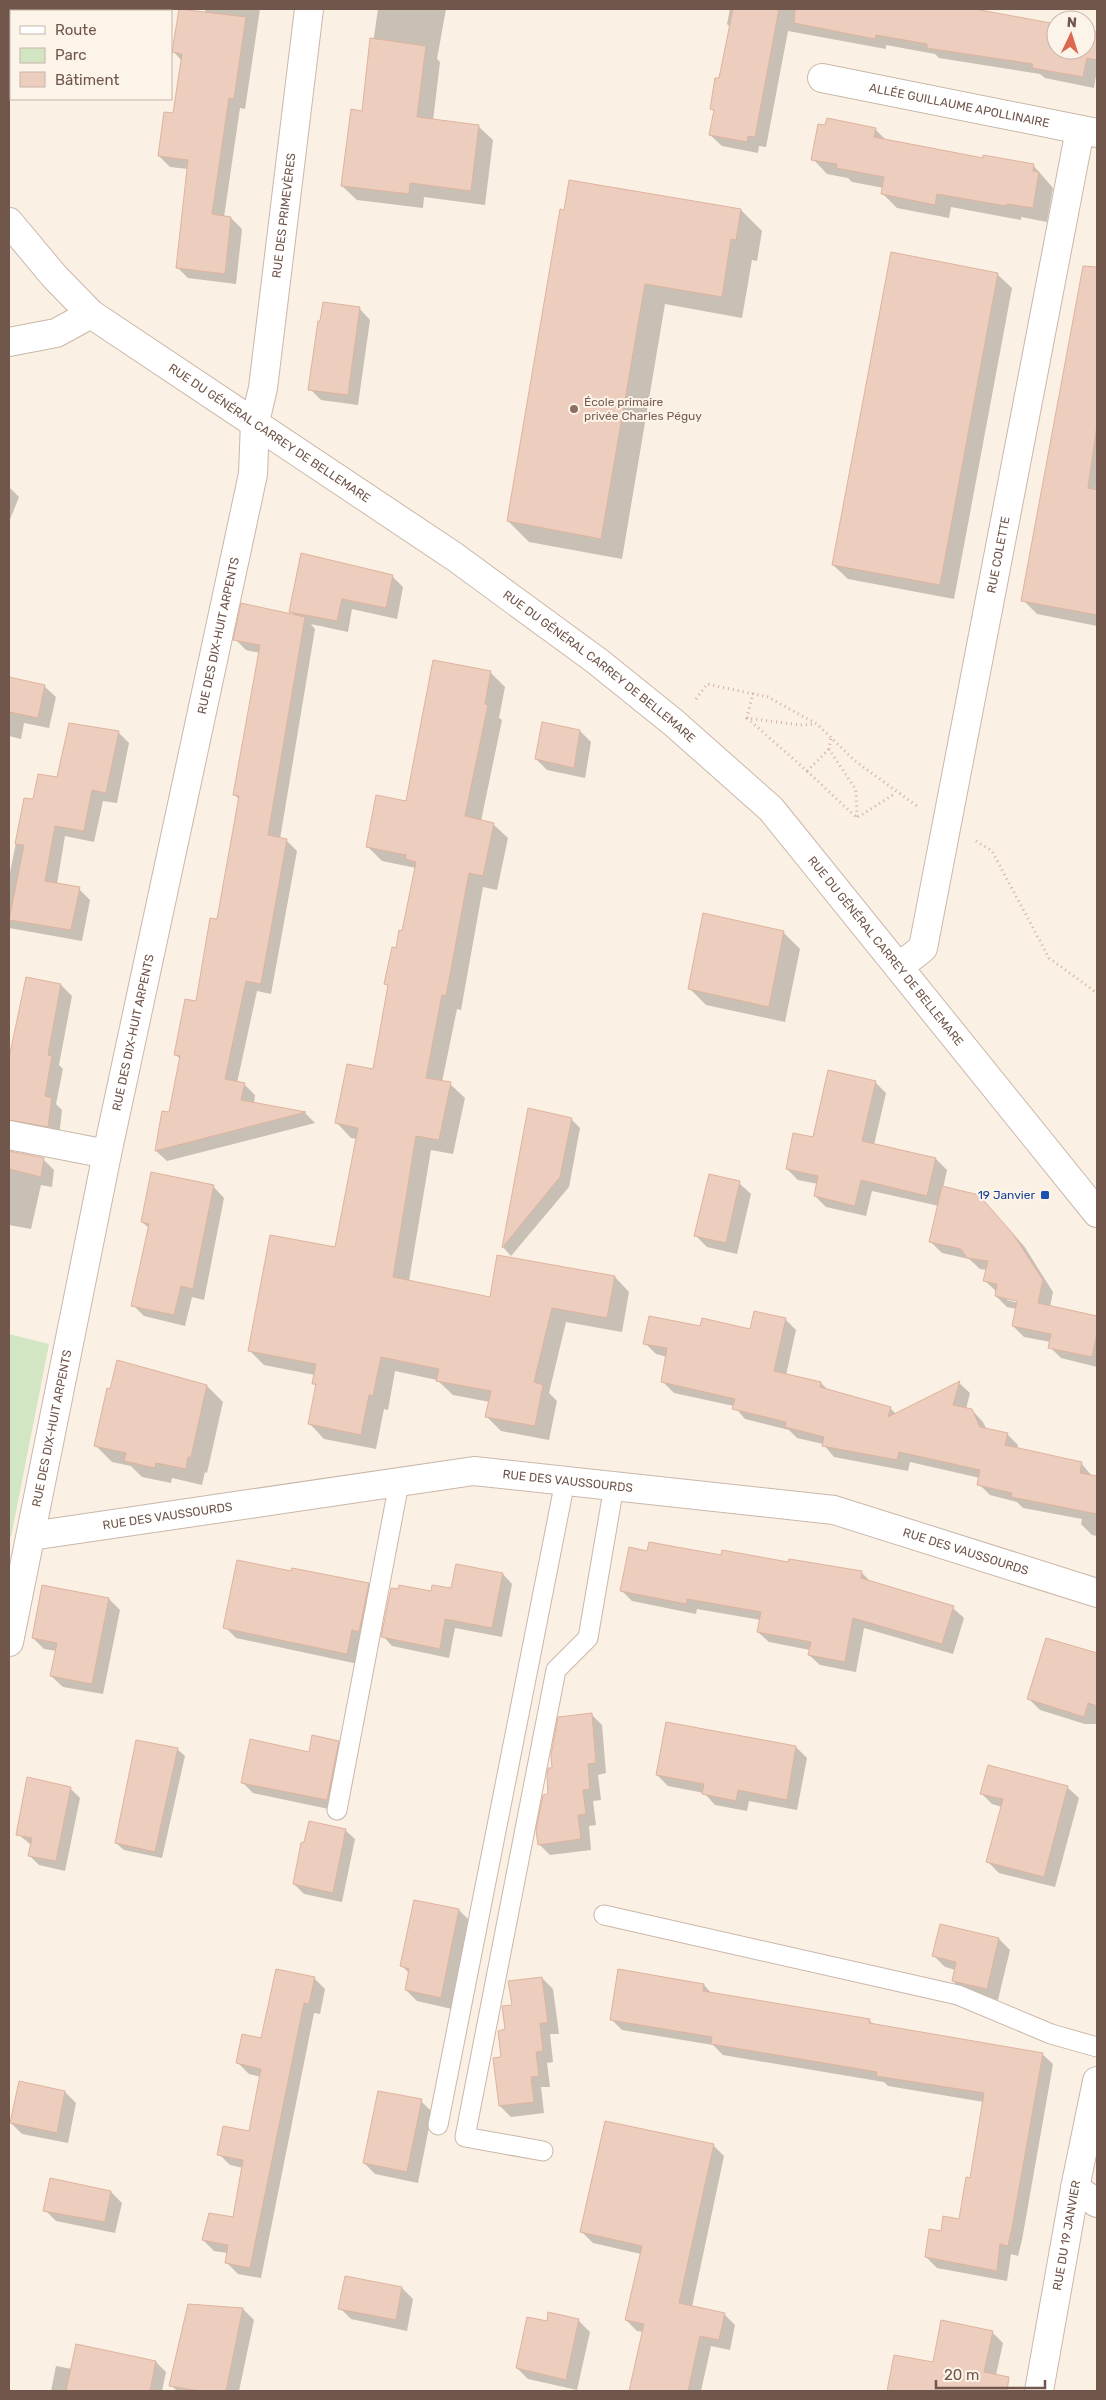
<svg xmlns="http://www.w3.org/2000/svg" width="1106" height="2400" viewBox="0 0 1106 2400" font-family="Rubik,sans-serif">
	<rect width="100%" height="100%" fill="#faf0e3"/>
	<!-- green -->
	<polygon fill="#d3e6c3" points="9,1334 49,1344 11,1537 9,1536"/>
	<!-- shadow -->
	<g fill="#0003" fill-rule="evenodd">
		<polygon points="9,9 57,9 57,11 11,11 11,38 9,37"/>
		<polygon points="205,9 260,9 245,109 240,108 224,217 231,218 242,229 236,284 188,278 177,267 188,169 170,167 159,156 174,115 182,61 173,51 205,13"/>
		<polygon points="378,9 446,9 437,59 440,62 433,121 478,126 493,140 485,205 424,197 423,208 357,200 342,186 363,112"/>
		<polygon points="730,9 967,9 1056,25 1056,50 1086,50 1086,31 1097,33 1097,70 1094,88 1045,78 1040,74 939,58 935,54 886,45 886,49 788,31 766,147 759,146 758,153 722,146 710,135 715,112 711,108 720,79 731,28 727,24"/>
		<polygon points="875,129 887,141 984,160 1033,165 1053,188 1047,222 1021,217 1021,220 951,207 949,218 897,208 883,194 884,188 852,182 848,178 827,174 813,159"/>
		<polygon points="741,210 762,231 757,261 752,260 742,318 665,304 622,559 529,542 508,521 561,211"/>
		<polygon points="997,274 1012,288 954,599 848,579 833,565"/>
		<polygon points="1079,289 1097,293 1097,626 1037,614 1023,600"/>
		<polygon points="359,308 370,320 358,405 321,400 310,389"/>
		<polygon points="9,487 19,497 9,522"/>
		<polygon points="392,576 403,587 397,619 352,609 348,632 311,624 315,629 280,839 286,840 297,851 271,994 257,991 237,1083 244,1084 255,1095 254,1104 305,1113 315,1123 167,1161 156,1151 163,1112 170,1114 180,1059 176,1055 197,1003 218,920 239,800 235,795 260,653 246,650 235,639 295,616 291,612"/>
		<polygon points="491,673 505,687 499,718 502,720 481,821 493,824 508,838 497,890 483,887 461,1010 457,1009 442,1082 450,1084 465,1098 453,1154 431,1150 409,1281 491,1298 615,1277 629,1292 622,1332 566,1322 549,1393 557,1401 549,1440 501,1431 487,1417 490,1402 453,1395 437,1380 395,1371 388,1410 384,1409 376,1449 324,1439 310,1424 317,1387 313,1383 315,1375 264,1365 250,1351 336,1249 357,1139 351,1138 337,1123 374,1071 389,988 386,984 403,932 416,868 382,861 367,846 407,802"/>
		<polygon points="9,678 44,686 56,697 49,728 24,723 21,739 9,736"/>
		<polygon points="580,731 591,742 585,778 547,770 536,759"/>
		<polygon points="118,732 129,743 117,803 103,801 94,842 65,836 57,884 79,889 90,900 82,941 9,928 9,877 25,799 53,804"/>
		<polygon points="783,932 800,949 785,1022 706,1005 690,989"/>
		<polygon points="27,979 61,985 72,996 59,1065 63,1069 56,1104 62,1110 59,1137 9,1135 9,1064"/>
		<path d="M 875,1082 L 886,1093 L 874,1145 L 936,1159 L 947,1170 L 943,1188 L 990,1208 L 1024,1246 L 1053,1292 L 1050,1307 L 1097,1317 L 1097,1367 L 1061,1358 L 1050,1347 L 1051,1342 L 1024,1337 L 1013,1326 L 1017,1309 L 1007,1307 L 996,1296 L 997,1292 L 984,1280 L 987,1270 L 980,1269 L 969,1259 L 942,1253 L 930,1241 L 939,1206 L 872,1191 L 866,1216 L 826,1207 L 815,1196 L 818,1184 L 798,1180 L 787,1169 L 814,1139 ZM 1007,1298 L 1023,1302 L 1023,1304 L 1007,1300 Z"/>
		<polygon points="529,1110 571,1119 580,1128 569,1187 511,1256 503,1247"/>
		<polygon points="9,1151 43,1159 54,1170 52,1187 41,1185 31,1229 9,1225"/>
		<polygon points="739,1183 751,1194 737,1254 707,1247 696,1236"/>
		<polygon points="213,1186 224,1198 204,1300 192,1297 185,1326 144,1316 133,1305 150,1229 142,1222"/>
		<polygon points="785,1319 796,1330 786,1375 821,1383 829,1391 890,1408 896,1414 959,1383 970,1393 966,1409 972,1410 983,1422 987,1430 1007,1434 1018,1445 1017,1449 1081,1463 1092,1476 1097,1477 1097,1536 1092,1535 1081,1524 1082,1519 1023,1508 1017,1502 990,1495 979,1484 980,1478 910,1462 908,1471 834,1457 823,1444 797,1438 789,1430 745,1419 734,1406 674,1393 662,1381 667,1357 656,1354 645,1343 702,1328 751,1330"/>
		<polygon points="207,1386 223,1402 207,1473 205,1472 202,1485 172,1478 171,1483 142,1477 131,1466 112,1462 96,1446"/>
		<polygon points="648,1553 722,1556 862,1573 872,1583 953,1608 964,1618 953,1654 864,1628 856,1672 820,1665 809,1655 810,1650 769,1642 758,1632 761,1620 697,1609 696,1614 632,1601 622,1591"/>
		<polygon points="457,1566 503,1574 512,1584 502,1637 455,1628 449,1658 392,1646 383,1636 432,1593 452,1590"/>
		<polygon points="292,1573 368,1584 379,1596 358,1664 236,1638 225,1627"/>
		<polygon points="43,1587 109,1599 120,1610 103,1694 63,1687 51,1676 57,1651 44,1649 33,1638"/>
		<polygon points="1047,1639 1097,1655 1096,1724 1085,1724 1040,1710 1028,1698"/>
		<polygon points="591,1714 602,1725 606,1773 598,1775 601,1800 593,1801 596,1825 589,1826 591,1850 550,1855 539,1844 550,1796"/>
		<polygon points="338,1742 349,1753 338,1811 253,1793 242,1782"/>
		<polygon points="796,1747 807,1758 797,1810 749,1801 747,1811 715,1805 704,1793 668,1786 657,1775"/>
		<polygon points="177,1749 185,1756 162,1858 124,1850 116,1843"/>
		<polygon points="1067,1787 1079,1798 1055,1887 999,1873 988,1862 1002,1807 992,1804 981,1793"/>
		<polygon points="70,1788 80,1798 65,1871 39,1865 29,1855 31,1845 18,1834"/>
		<polygon points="345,1830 355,1839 342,1902 304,1894 294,1884"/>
		<polygon points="459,1910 470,1921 452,2009 417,2001 406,1990 410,1974 402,1966"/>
		<polygon points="941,1926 999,1939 1010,1950 998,2000 964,1992 953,1981 956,1970 945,1967 934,1956"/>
		<polygon points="619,1970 704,1985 712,1994 869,2020 874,2025 1042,2054 1053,2064 1022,2240 1018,2256 1011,2254 1007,2281 937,2268 926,2257 942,2232 960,2220 971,2180 984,2102 888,2086 884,2082 723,2055 713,2045 622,2030 611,2019"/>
		<polygon points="314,1978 325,1989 320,2014 314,2013 261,2278 238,2274 227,2263 228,2253 214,2251 203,2240 234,2219 243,2168 230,2165 219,2154 250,2132 261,2077 249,2074 238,2063 262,2039"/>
		<polygon points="542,1978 553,1989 559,2034 550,2034 553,2062 547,2063 550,2087 541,2087 544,2113 511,2117 500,2106 502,2058 506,2030 513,2006"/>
		<polygon points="20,2082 65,2092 76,2103 68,2143 22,2134 11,2123"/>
		<polygon points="421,2101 432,2112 418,2183 375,2174 364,2163"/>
		<polygon points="713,2145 724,2156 692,2307 724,2314 735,2325 730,2350 711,2346 701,2391 631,2391 644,2332 637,2331 626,2320 641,2254 593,2243 582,2232"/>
		<polygon points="111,2192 122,2203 115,2233 56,2221 45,2210"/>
		<polygon points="402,2288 413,2299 407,2331 351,2319 340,2308"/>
		<polygon points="243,2309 254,2320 239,2391 177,2391 171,2385"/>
		<polygon points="549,2314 579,2321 590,2332 577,2390 528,2379 517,2368 548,2322"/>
		<polygon points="992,2332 1003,2343 994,2384 984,2382 982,2391 888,2391 895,2356 934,2364"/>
		<polygon points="156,2362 166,2372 162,2391 51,2391 56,2366 72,2369"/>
	</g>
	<!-- building -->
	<g fill="#edcdbd" stroke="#dfb39e">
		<polygon points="179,9 246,17 234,99 229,98 212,214 231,217 225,274 176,268 188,160 158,156 164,112 173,113 182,54 172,52"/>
		<polygon points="733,9 779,9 755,137 748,136 747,142 709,135 714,110 710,109 715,78 719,78"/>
		<polygon points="795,9 975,9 1056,24 1056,50 1086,50 1086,30 1097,32 1097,60 1087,58 1083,77 1032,68 1033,64 927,48 927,44 876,35 875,39 794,23"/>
		<polygon points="370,38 426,46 417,117 479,125 471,191 410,183 409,194 341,186 351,109 362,111"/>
		<polygon points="827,118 876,128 874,137 983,158 983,155 1034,164 1033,171 1039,172 1033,208 1007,204 1006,206 937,194 935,205 881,194 884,177 836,168 837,164 811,160 818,124 825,125"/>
		<polygon points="569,180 741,209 736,240 731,239 722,297 645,284 601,539 507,521 560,209 564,210"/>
		<polygon points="891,252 998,273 940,585 832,565"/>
		<polygon points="1083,266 1097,267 1097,425 1088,488 1097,490 1097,615 1021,601"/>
		<polygon points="323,302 360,307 348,395 308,390 318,321 320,321"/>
		<polygon points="301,553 393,575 386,608 342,599 337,621 289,612"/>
		<polygon points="241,603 305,617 268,835 287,839 271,929 261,984 246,981 225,1079 245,1083 241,1100 306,1112 155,1151 162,1111 169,1112 180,1056 174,1055 185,999 196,1001 210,918 217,919 239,796 233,795 260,645 233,640"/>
		<polygon points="433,660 491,671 485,704 488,705 465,816 494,823 483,876 469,873 446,996 442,995 426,1078 451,1082 439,1140 416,1136 393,1277 490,1297 497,1255 615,1276 607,1318 552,1308 534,1382 543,1385 535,1426 485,1417 491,1391 436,1381 439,1369 381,1357 373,1396 369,1395 361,1435 308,1424 316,1384 312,1384 316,1364 248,1351 270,1235 335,1247 358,1128 335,1123 347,1064 373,1069 388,985 384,984 392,947 396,948 399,930 402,931 416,862 405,859 406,855 366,847 376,795 406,801"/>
		<polygon points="9,677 45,685 38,718 9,712"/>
		<polygon points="542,722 580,730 574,768 535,759"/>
		<polygon points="69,723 119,731 106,793 92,790 84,831 55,826 45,881 80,887 71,930 9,920 24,845 15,844 24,798 33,799 38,774 57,777"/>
		<polygon points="703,913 784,931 769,1007 688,989"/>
		<polygon points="26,977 61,984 48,1055 52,1056 45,1096 52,1098 48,1127 9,1120 9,1058"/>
		<polygon points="828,1070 876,1081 862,1141 936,1158 927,1196 861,1180 855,1206 814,1196 818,1176 786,1169 793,1133 813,1137"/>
		<polygon points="528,1108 572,1118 560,1177 502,1248"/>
		<polygon points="9,1151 44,1158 41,1177 9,1169"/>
		<polygon points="151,1172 214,1185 193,1289 181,1286 174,1315 131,1306 149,1224 141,1222"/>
		<polygon points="709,1174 740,1181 726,1243 694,1236"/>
		<polygon points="942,1186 979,1195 1013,1234 1043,1280 1038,1303 1097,1316 1097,1333 1092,1357 1048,1348 1051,1334 1012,1326 1017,1301 995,1296 997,1284 983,1281 988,1261 967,1258 961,1249 929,1242"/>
		<polygon points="754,1311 786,1318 774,1371 821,1382 820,1387 891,1407 888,1417 960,1381 953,1405 972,1409 980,1427 1008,1433 1005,1445 1082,1462 1080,1473 1097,1476 1097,1514 1011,1497 1012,1493 977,1485 980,1470 899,1452 897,1460 822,1446 824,1437 785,1427 786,1422 732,1409 735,1399 661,1382 667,1348 643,1344 649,1316 700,1326 702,1318 750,1329"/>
		<polygon points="117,1360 207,1385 191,1457 188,1457 186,1469 156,1463 155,1468 124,1461 126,1453 94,1446 107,1388 110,1389"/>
		<polygon points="649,1542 721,1555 722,1550 788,1562 789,1559 862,1571 861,1578 954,1606 942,1644 853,1618 845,1662 808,1655 811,1642 757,1632 761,1612 687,1599 686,1604 620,1591 629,1547 647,1551"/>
		<polygon points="237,1560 291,1571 292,1568 369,1583 359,1632 352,1630 347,1654 223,1628"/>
		<polygon points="456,1564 503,1573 492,1628 445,1619 440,1649 381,1637 391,1588 398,1589 399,1585 431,1591 432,1585 451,1588"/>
		<polygon points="42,1585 109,1598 92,1684 50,1676 57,1643 32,1638"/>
		<polygon points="1046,1638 1097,1653 1097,1706 1088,1703 1084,1717 1027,1699"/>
		<polygon points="592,1713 596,1763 588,1764 590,1789 583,1790 586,1814 578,1815 581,1839 538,1845 536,1830 543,1795 548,1794 547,1777 548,1768 552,1768 551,1755 558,1717"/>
		<polygon points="666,1722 796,1746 787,1800 738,1790 736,1801 702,1794 704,1784 656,1775"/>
		<polygon points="312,1735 339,1741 327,1800 241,1783 250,1739 309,1752"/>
		<polygon points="136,1740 178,1748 155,1852 115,1843"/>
		<polygon points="988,1765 1068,1786 1044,1877 986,1862 1003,1799 980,1794"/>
		<polygon points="27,1777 71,1787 56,1861 28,1856 32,1838 16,1835"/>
		<polygon points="309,1821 346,1829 333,1893 293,1884 301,1843 304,1842"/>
		<polygon points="414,1900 459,1909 441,1998 405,1990 409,1969 400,1966"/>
		<polygon points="940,1924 999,1938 987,1989 952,1981 956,1962 932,1956"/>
		<polygon points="276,1969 315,1977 309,2004 304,2003 250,2268 225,2263 228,2245 202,2240 209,2213 233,2217 243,2160 217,2155 223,2126 249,2131 261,2069 236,2063 242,2034 261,2038"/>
		<polygon points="618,1969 704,1984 703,1991 870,2019 869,2023 1043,2053 1012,2228 1008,2246 1000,2244 997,2271 925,2257 929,2229 941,2231 943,2216 959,2219 966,2177 970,2178 984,2093 876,2076 877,2072 711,2044 712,2037 610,2020"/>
		<polygon points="542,1977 548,2023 540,2023 543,2051 536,2052 539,2076 531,2077 534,2102 499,2106 493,2058 501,2057 498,2031 505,2029 502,2006 512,2005 508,1981"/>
		<polygon points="19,2081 65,2091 57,2133 10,2123"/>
		<polygon points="378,2091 422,2099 407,2172 363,2163"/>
		<polygon points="605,2121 714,2144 679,2303 725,2313 719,2340 700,2336 688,2391 629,2391 644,2324 625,2320 642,2246 580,2232"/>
		<polygon points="50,2178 111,2191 105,2222 43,2211"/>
		<polygon points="345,2276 402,2287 396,2320 338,2309"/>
		<polygon points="188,2304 243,2308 226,2391 200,2391 169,2386"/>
		<polygon points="548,2312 579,2319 566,2380 516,2368 527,2317 547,2321"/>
		<polygon points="941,2320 993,2331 984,2372 1009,2377 1007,2391 887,2391 894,2355 933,2362"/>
		<polygon points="76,2344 156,2361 150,2391 66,2391"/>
	</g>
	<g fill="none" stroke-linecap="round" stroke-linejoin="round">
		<defs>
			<g id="service">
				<polyline points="337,1810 399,1483"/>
				<polyline points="604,1915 958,1995 1051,2034 1097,2047"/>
				<polyline points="438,2125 565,1481"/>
				<polyline points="543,2151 465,2137 556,1670 588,1638 614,1486"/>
			</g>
			<g id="minor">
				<path id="s1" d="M 822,78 L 1097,133"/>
				<path id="s2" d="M 9,222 L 54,276 L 91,314 L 455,557 L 597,661 L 674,723 L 771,809 L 1097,1213"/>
				<polyline points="9,342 56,333 91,314"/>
				<path id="s3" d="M 899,967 L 923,948 L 1080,130"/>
				<polyline points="9,1135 107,1154"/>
				<path id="s4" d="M 31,1536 L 474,1471 L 834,1510 L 1097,1593"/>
				<path id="s5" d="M 9,1642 L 107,1154 L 253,474 L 255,422 L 263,388 L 309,9"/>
				<polyline points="1075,2188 1097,2203"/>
				<path id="s6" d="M 1039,2391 L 1075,2188 L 1097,2081"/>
			</g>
		</defs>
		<!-- service casing -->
		<use href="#service" stroke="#cab7aa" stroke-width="21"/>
		<!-- minor casing -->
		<use href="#minor" stroke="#cab7aa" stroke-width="30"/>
		<!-- path -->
		<g stroke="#d2b1a0" stroke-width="3" stroke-dasharray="1 4" stroke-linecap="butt">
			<polyline points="753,693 747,718 800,725 816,724"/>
			<polyline points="696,699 707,684 768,697 817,724 855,761 917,806"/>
			<polyline points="747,718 807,771 829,749"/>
			<polyline points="807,771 857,818 856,790 829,749 831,738"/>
			<polyline points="858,817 896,793"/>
			<polyline points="976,841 992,851 1049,958 1097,993"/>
		</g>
		<!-- service -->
		<use href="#service" stroke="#fff" stroke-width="19"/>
		<!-- minor -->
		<use href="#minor" stroke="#fff" stroke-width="28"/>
	</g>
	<!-- markers -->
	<circle fill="#8d6e63" stroke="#fdf4e9" stroke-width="2" cx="574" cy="409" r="5"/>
	<rect fill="#1a4fb4" stroke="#fdf4e9" stroke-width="2" x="1040" y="1190" width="10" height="10" rx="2.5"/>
	<g text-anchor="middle" stroke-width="4" stroke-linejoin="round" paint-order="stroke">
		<!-- street labels -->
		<g font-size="12" fill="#70564b" stroke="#fdf4e9">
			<text dy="4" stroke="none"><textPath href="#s1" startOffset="140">ALLÉE GUILLAUME APOLLINAIRE</textPath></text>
			<text dy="4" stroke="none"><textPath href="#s5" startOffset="1454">RUE DES PRIMEVÈRES</textPath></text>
			<text dy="4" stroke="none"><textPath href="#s2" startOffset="338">RUE DU GÉNÉRAL CARREY DE BELLEMARE</textPath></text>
			<text dy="4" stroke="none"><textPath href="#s3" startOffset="431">RUE COLETTE</textPath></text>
			<text dy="4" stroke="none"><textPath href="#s5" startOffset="1028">RUE DES DIX-HUIT ARPENTS</textPath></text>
			<text dy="4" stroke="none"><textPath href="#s2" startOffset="742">RUE DU GÉNÉRAL CARREY DE BELLEMARE</textPath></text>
			<text dy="4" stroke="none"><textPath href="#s2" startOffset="1148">RUE DU GÉNÉRAL CARREY DE BELLEMARE</textPath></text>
			<text dy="4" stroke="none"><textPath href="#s5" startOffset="622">RUE DES DIX-HUIT ARPENTS</textPath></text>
			<text dy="4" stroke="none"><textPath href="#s5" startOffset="218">RUE DES DIX-HUIT ARPENTS</textPath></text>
			<text dy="4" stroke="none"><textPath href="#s4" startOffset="542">RUE DES VAUSSOURDS</textPath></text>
			<text dy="4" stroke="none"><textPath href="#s4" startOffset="138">RUE DES VAUSSOURDS</textPath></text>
			<text dy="4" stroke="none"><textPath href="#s4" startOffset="948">RUE DES VAUSSOURDS</textPath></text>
			<text dy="4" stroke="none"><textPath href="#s6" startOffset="158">RUE DU 19 JANVIER</textPath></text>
		</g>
		<!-- education labels -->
		<g font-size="12" fill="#785e54" stroke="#fdf4e9" text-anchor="start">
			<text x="584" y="406">École primaire<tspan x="584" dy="14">privée Charles Péguy</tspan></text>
		</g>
		<!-- transit labels -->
		<g font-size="12" fill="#164399" stroke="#fdf4e9" text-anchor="end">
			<text x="1035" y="1199">19 Janvier</text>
		</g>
	</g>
	<!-- border -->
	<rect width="1106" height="2400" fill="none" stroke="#70564b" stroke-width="20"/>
	<!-- legend -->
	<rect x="10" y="10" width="162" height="90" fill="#fdf4e9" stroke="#c5b5aa"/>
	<rect x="20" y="26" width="25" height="8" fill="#ffffff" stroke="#c5b5aa"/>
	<text x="55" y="35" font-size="15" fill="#70564b">Route</text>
	<rect x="20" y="48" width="25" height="15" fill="#d3e6c3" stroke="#c5b5aa"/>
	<text x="55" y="60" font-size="15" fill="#70564b">Parc</text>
	<rect x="20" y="72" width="25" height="15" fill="#edcdbd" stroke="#c5b5aa"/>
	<text x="55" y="85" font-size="15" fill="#70564b">Bâtiment</text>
	<!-- north arrow -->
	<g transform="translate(1071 35) rotate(4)"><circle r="24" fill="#fdf4e9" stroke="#c5b5aa"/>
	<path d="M0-4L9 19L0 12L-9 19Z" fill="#db6851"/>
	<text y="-8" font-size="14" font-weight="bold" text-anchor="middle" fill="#70564b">N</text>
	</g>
	<!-- scale -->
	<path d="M936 2380v8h109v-8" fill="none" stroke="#70564b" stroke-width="2.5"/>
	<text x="944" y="2380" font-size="15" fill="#70564b" stroke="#fdf4e9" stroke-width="4" paint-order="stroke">20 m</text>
</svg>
